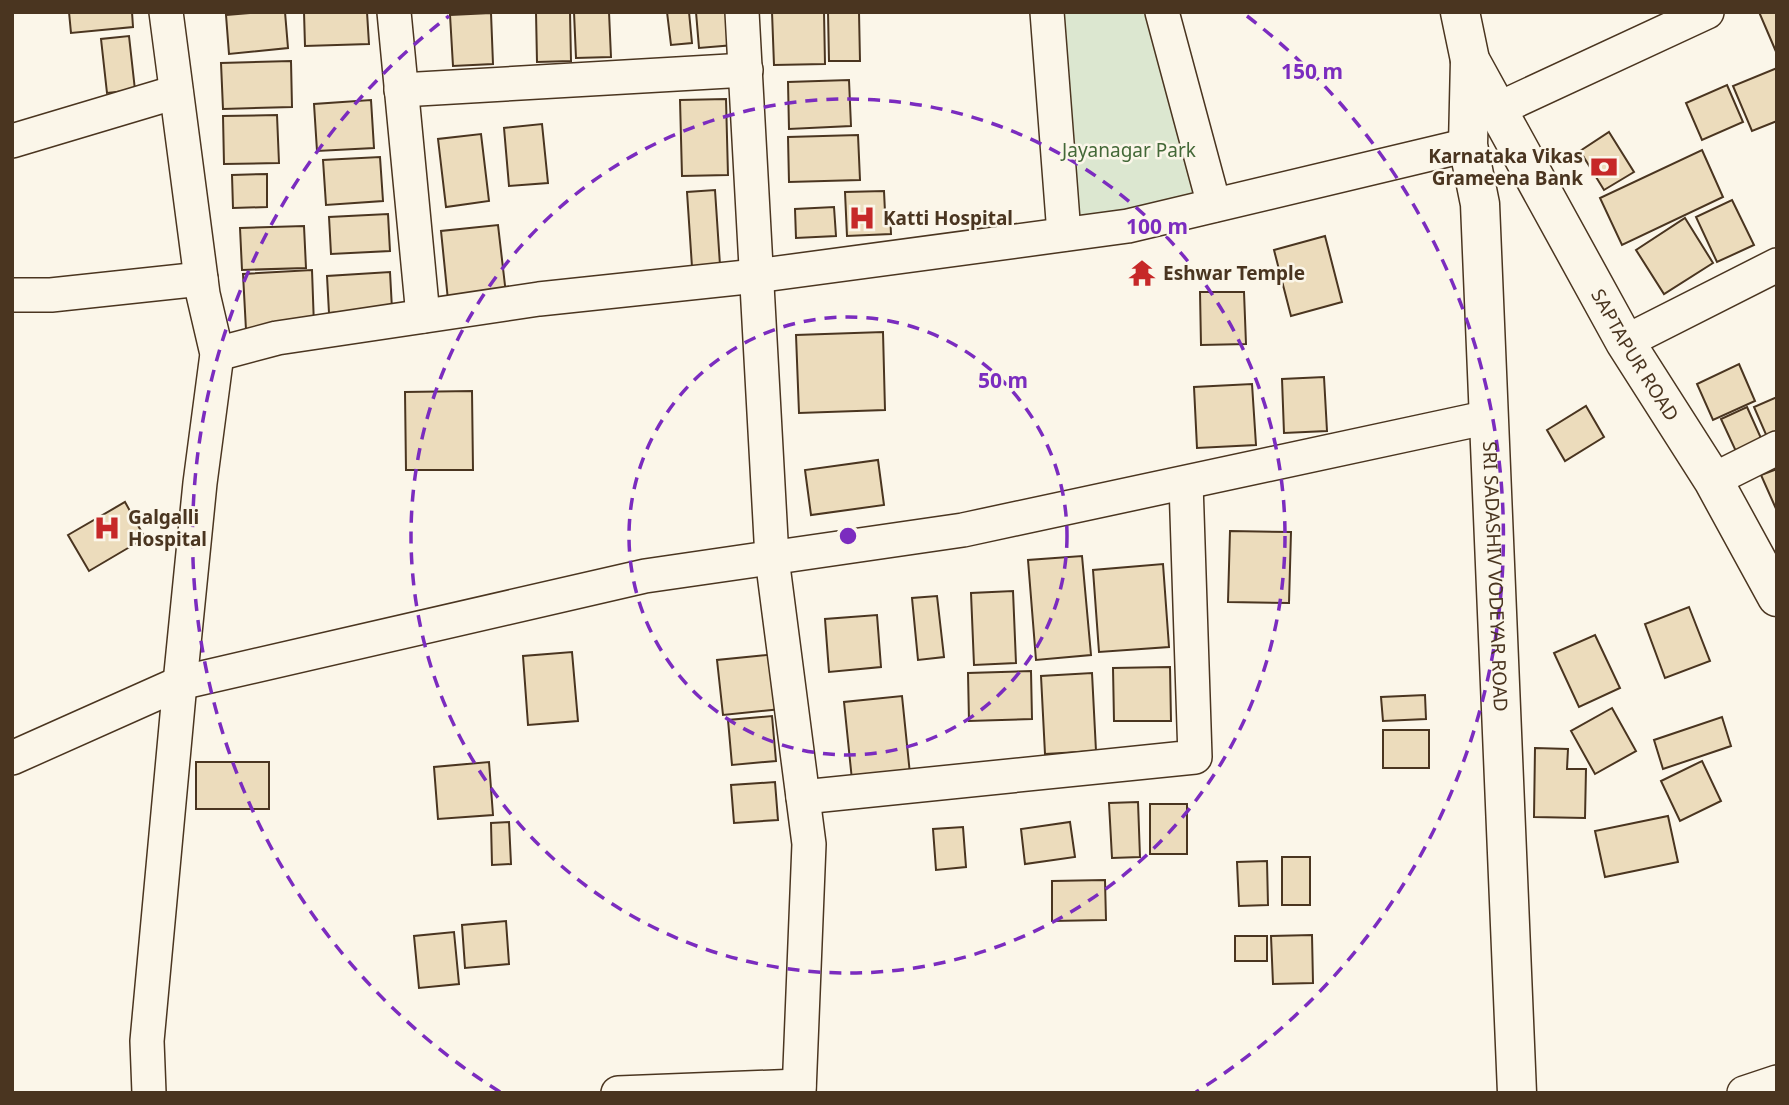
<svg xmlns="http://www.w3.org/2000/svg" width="1789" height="1105" viewBox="0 0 1789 1105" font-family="'Noto Sans',sans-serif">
	<rect width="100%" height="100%" fill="#fbf6e9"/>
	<!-- green -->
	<polygon fill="#dce7d0" stroke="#887966" stroke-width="2" points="1056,12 1155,12 1205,200 1074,225"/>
	<!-- building -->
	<g fill="#ecdcbc" stroke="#4a3520" stroke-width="2">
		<polygon points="69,12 132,12 133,27 71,33"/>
		<polygon points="263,12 285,12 288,48 229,54 226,15"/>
		<polygon points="304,12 367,12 369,44 305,46"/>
		<polygon points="536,12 570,12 571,61 537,62"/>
		<polygon points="574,12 609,12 611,57 576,58"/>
		<polygon points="667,12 689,12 692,43 671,45"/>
		<polygon points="696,12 731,12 734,45 699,48"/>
		<polygon points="772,12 824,12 825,64 774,65"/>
		<polygon points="828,12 859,12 860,61 829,61"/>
		<polygon points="1759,12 1777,12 1777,54"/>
		<polygon points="491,13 493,64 453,66 450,15"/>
		<polygon points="129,36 135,90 107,93 101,39"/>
		<polygon points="291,61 292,107 223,109 221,63"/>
		<polygon points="1777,68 1777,121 1752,131 1733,86"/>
		<polygon points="849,80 851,126 789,129 788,82"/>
		<polygon points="1727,85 1743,122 1702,140 1686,103"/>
		<polygon points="726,99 728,175 682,176 680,100"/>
		<polygon points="371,100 374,148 317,151 314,104"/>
		<polygon points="277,115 279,163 224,164 223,116"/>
		<polygon points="542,124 548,183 509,186 504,128"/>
		<polygon points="1609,132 1634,172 1604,190 1580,151"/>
		<polygon points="481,134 489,201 446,207 438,139"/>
		<polygon points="858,135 860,180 789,182 788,137"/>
		<polygon points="1702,150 1723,197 1622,245 1600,198"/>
		<polygon points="380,157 383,201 326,205 323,160"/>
		<polygon points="267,174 267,207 233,208 232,175"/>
		<polygon points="715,190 720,265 692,267 687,192"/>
		<polygon points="884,191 885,212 890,212 891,234 847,236 845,192"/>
		<polygon points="1732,200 1754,245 1717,262 1696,217"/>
		<polygon points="834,207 836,236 796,238 795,209"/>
		<polygon points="388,214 390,251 331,254 329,217"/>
		<polygon points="1685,218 1713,263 1664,294 1636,250"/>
		<polygon points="498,225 506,294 448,300 441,231"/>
		<polygon points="304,226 306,268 242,270 240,228"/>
		<polygon points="1325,236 1342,302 1291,316 1274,250"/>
		<polygon points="312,270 314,326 246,330 243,274"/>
		<polygon points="390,272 392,309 329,313 327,276"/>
		<polygon points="1200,292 1244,292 1246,344 1201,345"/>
		<polygon points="883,332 885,410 799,413 796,335"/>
		<polygon points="1739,364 1755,401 1713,420 1697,384"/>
		<polygon points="1324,377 1327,431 1284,433 1282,379"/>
		<polygon points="1252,384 1256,445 1197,448 1194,387"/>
		<polygon points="472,391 473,470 406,470 405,392"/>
		<polygon points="1777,397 1777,443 1771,446 1754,407"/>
		<polygon points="1586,406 1604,437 1565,461 1547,430"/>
		<polygon points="1747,407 1765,447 1740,460 1721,419"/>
		<polygon points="878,460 884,505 811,515 805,470"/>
		<polygon points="1777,469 1777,511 1761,475"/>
		<polygon points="125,502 145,538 89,571 68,535"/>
		<polygon points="1230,531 1291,532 1289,603 1228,602"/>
		<polygon points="1082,556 1091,655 1036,660 1028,560"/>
		<polygon points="1163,564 1169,647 1099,652 1093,570"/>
		<polygon points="1013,591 1016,663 974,665 971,593"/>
		<polygon points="937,596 944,657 918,660 912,598"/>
		<polygon points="1689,607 1710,661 1665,678 1645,624"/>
		<polygon points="877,615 881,667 829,672 825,619"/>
		<polygon points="1595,635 1620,688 1579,707 1554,653"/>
		<polygon points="572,652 578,721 528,725 523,656"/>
		<polygon points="776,654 781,709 723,715 717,660"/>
		<polygon points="1170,667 1171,721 1114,721 1113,668"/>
		<polygon points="1031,671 1032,719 969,721 968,673"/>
		<polygon points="1092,673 1096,751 1045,754 1041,676"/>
		<polygon points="1425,695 1426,719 1383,721 1381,697"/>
		<polygon points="902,696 910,774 852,780 844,702"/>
		<polygon points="1612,708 1636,751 1595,774 1571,731"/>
		<polygon points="772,716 776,761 732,765 728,720"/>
		<polygon points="1722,717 1731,746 1663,769 1654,740"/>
		<rect x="1383" y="730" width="46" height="38"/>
		<polygon points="1535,748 1568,749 1567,769 1586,769 1585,818 1534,817"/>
		<polygon points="1702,761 1721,801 1680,821 1661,781"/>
		<rect x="196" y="762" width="73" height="47"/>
		<polygon points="489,762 493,815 438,819 434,767"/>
		<polygon points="775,782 778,820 734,823 731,785"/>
		<polygon points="1138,802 1140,857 1112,858 1109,803"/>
		<rect x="1150" y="804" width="37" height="50"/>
		<polygon points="1668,816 1678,862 1605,877 1595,831"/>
		<polygon points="509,822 511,864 492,865 491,823"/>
		<polygon points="1070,822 1075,857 1025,864 1021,829"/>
		<polygon points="963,827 966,867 936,870 933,829"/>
		<rect x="1282" y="857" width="28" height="48"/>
		<polygon points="1267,861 1268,905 1239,906 1237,862"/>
		<polygon points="1105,880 1106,920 1052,921 1052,881"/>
		<polygon points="506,921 509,964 465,968 462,925"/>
		<polygon points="454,932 459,984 419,988 414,936"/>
		<polygon points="1312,935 1313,983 1273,984 1271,936"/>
		<rect x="1235" y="936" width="32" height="25"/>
	</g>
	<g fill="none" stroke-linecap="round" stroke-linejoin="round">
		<defs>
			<g id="minor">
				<polyline points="394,12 423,316"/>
				<polyline points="742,12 772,558 809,844 799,1093"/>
				<polyline points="1047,12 1064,234"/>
				<polyline points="1162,12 1214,205"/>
				<polyline points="401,90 746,70"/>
				<polyline points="1498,109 1707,12"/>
				<polyline points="12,141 176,92"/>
				<polyline points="12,295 51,295 201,279"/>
				<polyline points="1625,342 1777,265"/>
				<polyline points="217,354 277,338 539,299 756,276 1128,226 1468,145"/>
				<polyline points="1713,480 1777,448"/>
				<polyline points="12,758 180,683 645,576 963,530 1489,417"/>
				<polyline points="803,797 1195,757 1186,483"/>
				<polyline points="149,1093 147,1041 180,683 200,483 217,354 203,294 166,12"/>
				<polyline points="618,1093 799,1086"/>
				<polyline points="1744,1093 1777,1082"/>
			</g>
			<g id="major">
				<path id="s1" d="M 1460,12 L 1470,60 L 1625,342 L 1713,480 L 1777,597"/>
				<path id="s2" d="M 1470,60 L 1468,145 L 1480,204 L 1517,1093"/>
			</g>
		</defs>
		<!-- minor casing -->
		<use href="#minor" stroke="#4a3520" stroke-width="36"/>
		<!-- major casing -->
		<use href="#major" stroke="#4a3520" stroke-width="41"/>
		<!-- minor -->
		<use href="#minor" stroke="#fbf6e9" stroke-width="33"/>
		<!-- major -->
		<use href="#major" stroke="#fbf6e9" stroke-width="38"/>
	</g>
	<!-- distance rings -->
	<g fill="none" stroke="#7b2cbf" stroke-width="3.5" stroke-dasharray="12 9">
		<circle cx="848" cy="536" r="219"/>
		<circle cx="848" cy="536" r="437"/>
		<path d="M500 1092A656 656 0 0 1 449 16M1247 16A656 656 0 0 1 1196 1092"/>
	</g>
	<!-- icons -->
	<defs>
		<symbol id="bank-bare" viewBox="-9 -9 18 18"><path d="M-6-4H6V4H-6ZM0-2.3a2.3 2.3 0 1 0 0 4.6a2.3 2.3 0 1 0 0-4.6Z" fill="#c62828" stroke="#fbf6e9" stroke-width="2.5" paint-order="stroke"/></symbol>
		<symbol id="hospital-bare" viewBox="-9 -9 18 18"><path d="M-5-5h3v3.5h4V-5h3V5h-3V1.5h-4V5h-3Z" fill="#c62828" stroke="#fbf6e9" stroke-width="2.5" paint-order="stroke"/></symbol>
		<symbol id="temple-bare" viewBox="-9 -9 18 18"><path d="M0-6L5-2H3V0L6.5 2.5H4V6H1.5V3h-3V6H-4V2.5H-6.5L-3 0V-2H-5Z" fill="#c62828" stroke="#fbf6e9" stroke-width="2.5" paint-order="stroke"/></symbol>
	</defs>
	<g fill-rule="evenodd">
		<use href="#bank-bare" x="1585" y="148" width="38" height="38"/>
		<use href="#hospital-bare" x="843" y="199" width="38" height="38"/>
		<use href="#temple-bare" x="1123" y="254" width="38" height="38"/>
		<use href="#hospital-bare" x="88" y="509" width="38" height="38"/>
	</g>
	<g text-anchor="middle" stroke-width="5" stroke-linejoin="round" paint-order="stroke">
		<!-- park labels -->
		<g font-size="19" fill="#436837" stroke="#fbf6e9">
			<text x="1129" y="157">Jayanagar Park</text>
		</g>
		<!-- poi labels -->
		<g font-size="19" font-weight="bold" fill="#4a3520" stroke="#fbf6e9" text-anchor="start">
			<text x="1583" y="163" text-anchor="end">Karnataka Vikas<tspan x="1583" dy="22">Grameena Bank</tspan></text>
			<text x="883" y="225">Katti Hospital</text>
			<text x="1163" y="280">Eshwar Temple</text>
			<text x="128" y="524">Galgalli<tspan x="128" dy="22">Hospital</tspan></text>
		</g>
		<!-- street labels -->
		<g font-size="19" fill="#4a3520" stroke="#fbf6e9">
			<text dy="7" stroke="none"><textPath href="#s1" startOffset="387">SAPTAPUR ROAD</textPath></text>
			<text dy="7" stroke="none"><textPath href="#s2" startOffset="518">SRI SADASHIV VODEYAR ROAD</textPath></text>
		</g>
	</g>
	<circle cx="848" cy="536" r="10" fill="#7b2cbf" stroke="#fbf6e9" stroke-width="3.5"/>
	<g font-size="21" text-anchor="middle" font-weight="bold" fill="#7b2cbf" stroke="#fbf6e9" stroke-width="5" stroke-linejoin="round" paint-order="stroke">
		<text x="1312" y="79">150 m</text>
		<text x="1157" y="234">100 m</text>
		<text x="1003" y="388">50 m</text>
	</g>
	<!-- border -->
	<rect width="1789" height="1105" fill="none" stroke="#4a3520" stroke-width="28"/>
</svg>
